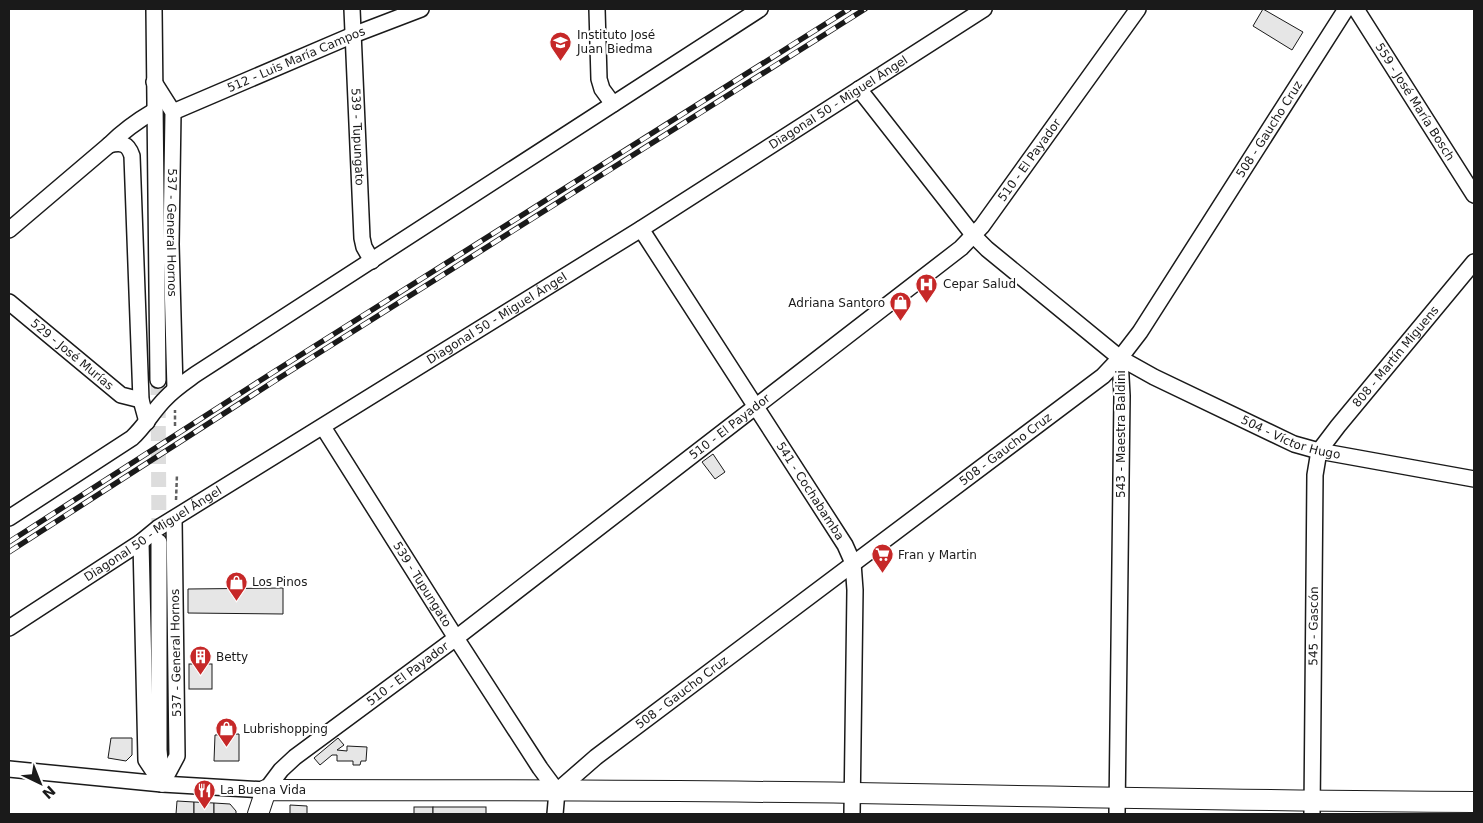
<svg xmlns="http://www.w3.org/2000/svg" width="1483" height="823" viewBox="0 0 1483 823" font-family="'DejaVu Sans',sans-serif">
	<rect width="100%" height="100%" fill="#fff"/>
	<!-- building -->
	<g fill="#e6e6e6" stroke="#1a1a1a">
		<polygon points="1263,9 1303,32 1292,50 1253,26"/>
		<polygon points="713,454 725,472 715,479 702,462"/>
		<polygon points="283,588 283,614 188,613 188,589"/>
		<rect x="189" y="664" width="23" height="25"/>
		<polygon points="239,734 239,761 214,761 215,735"/>
		<polygon points="111,738 132,738 132,755 126,761 108,758"/>
		<polygon points="338,738 344,745 337,750 347,751 347,746 367,747 366,761 361,761 360,765 353,765 353,761 337,761 337,755 332,755 320,765 314,758"/>
		<polygon points="177,801 194,802 194,814 176,814"/>
		<polygon points="194,802 214,803 214,814 194,814"/>
		<polygon points="214,803 230,804 236,811 236,814 214,814"/>
		<polygon points="290,805 307,806 307,814 290,814"/>
		<rect x="414" y="807" width="19" height="7"/>
		<rect x="433" y="807" width="53" height="7"/>
	</g>
	<g fill="none" stroke-linecap="round" stroke-linejoin="round">
		<!-- minor-tunnel -->
		<polyline stroke="#ddd" stroke-width="15" stroke-dasharray="15 8" stroke-linecap="butt" points="158,380 159,538"/>
		<defs>
			<g id="minor">
				<polyline points="154,9 158,380"/>
				<path id="s1" d="M 352,9 L 362,238 L 364,247 L 372,261"/>
				<polyline points="597,9 599,79 602,89 613,104"/>
				<path id="s2" d="M 1356,9 L 1474,195"/>
				<path id="s3" d="M 154,82 L 173,112 L 171,244 L 175,389"/>
				<path id="s4" d="M 859,89 L 974,236 L 987,249 L 1120,358 L 1154,377 L 1294,444 L 1319,451 L 1474,479"/>
				<path id="s5" d="M 173,112 L 353,35 L 421,9"/>
				<path d="M 109,145 C 121,142 128,143 132,156 L 141,400 L 147,422"/>
				<path id="s6" d="M 641,229 L 845,545 L 853,563 L 855,590 L 852,814"/>
				<path d="M 9,230 L 109,145 C 123,131 137,121 154,111"/>
				<path id="s7" d="M 9,302 L 121,395 L 141,400"/>
				<path id="s8" d="M 323,427 L 456,638 L 540,768 L 557,791"/>
				<path d="M 9,518 L 132,438 C 145,426 153,411 165,399 C 174,389 185,382 196,374 L 760,9"/>
				<polyline points="141,542 146,760 162,784"/>
				<polyline points="159,542 159,750 162,783"/>
				<path id="s9" d="M 9,628 L 141,542 L 158,528 L 641,229 L 984,9"/>
				<path id="s10" d="M 9,769 L 162,784 L 266,790 L 281,770 L 295,757 L 456,638 L 961,248 L 982,226 L 1138,9"/>
				<polyline points="162,784 177,756 174,519"/>
				<path id="s11" d="M 557,791 L 596,757 L 1103,376 L 1120,358 L 1140,332 L 1346,9"/>
				<polyline points="555,814 557,791"/>
				<polyline points="1117,814 1122,396 1120,358"/>
				<path id="s12" d="M 1312,814 L 1315,475 L 1319,451 L 1338,426 L 1474,262"/>
			</g>
			<path id="major" d="M 258,814 L 266,790 C 462,790 658,790 855,793 C 1061,797 1268,801 1474,802"/>
		</defs>
		<!-- minor casing -->
		<use href="#minor" stroke="#1a1a1a" stroke-width="18"/>
		<!-- major casing -->
		<use href="#major" stroke="#1a1a1a" stroke-width="22"/>
		<!-- path -->
		<g stroke="#5f5f5f" stroke-width="2.5" stroke-dasharray="4 2.5" stroke-linecap="butt">
			<polyline points="175,426 175,410"/>
			<polyline points="176,500 177,474"/>
		</g>
		<!-- minor -->
		<use href="#minor" stroke="#fff" stroke-width="15"/>
		<!-- major -->
		<use href="#major" stroke="#fff" stroke-width="20"/>
		<defs>
			<g id="rail">
				<polyline points="9,542 272,373 849,9"/>
				<polyline points="9,552 276,380 865,9"/>
			</g>
		</defs>
		<!-- rail casing -->
		<use href="#rail" stroke="#1a1a1a" stroke-width="5.5"/>
		<!-- rail -->
		<use href="#rail" stroke="#fff" stroke-width="4" stroke-dasharray="11" stroke-linecap="butt"/>
	</g>
	<!-- icons -->
	<defs>
		<symbol id="university-pin" viewBox="-11 -11 22 30"><path d="M0 17L-7.5 6A9.5 9.5 0 1 1 7.5 6Z" fill="#c62828" stroke="#fff"/><path d="M0-5L7-2L0 1L-7-2ZM-4 1L0 2.5L4 1V4Q0 6-4 4Z" fill="#fff"/></symbol>
		<symbol id="hospital-pin" viewBox="-11 -11 22 30"><path d="M0 17L-7.5 6A9.5 9.5 0 1 1 7.5 6Z" fill="#c62828" stroke="#fff"/><path d="M-5-5h3v3.5h4V-5h3V5h-3V1.5h-4V5h-3Z" fill="#fff"/></symbol>
		<symbol id="shop-pin" viewBox="-11 -11 22 30"><path d="M0 17L-7.5 6A9.5 9.5 0 1 1 7.5 6Z" fill="#c62828" stroke="#fff"/><path d="M-5-2.5h2.3a2.7 3.5 0 0 1 5.4 0H5L5.5 6h-11ZM-1.5-2.5h3a1.5 2.3 0 0 0-3 0Z" fill="#fff"/></symbol>
		<symbol id="supermarket-pin" viewBox="-11 -11 22 30"><path d="M0 17L-7.5 6A9.5 9.5 0 1 1 7.5 6Z" fill="#c62828" stroke="#fff"/><path d="M-6-5.5h2.5l.6 2H6L4.5 2H-2.5L-4.4-4H-6ZM-1.5 3.2a1.3 1.3 0 1 0 .1 0ZM3 3.2a1.3 1.3 0 1 0 .1 0Z" fill="#fff"/></symbol>
		<symbol id="building-pin" viewBox="-11 -11 22 30"><path d="M0 17L-7.5 6A9.5 9.5 0 1 1 7.5 6Z" fill="#c62828" stroke="#fff"/><path d="M-4-6H4V6H1V3H-1V6H-4ZM-2.5-4.3h1.7v1.8h-1.7ZM.8-4.3h1.7v1.8H.8ZM-2.5-1h1.7V.8h-1.7ZM.8-1h1.7V.8H.8Z" fill="#fff"/></symbol>
		<symbol id="restaurant-pin" viewBox="-11 -11 22 30"><path d="M0 17L-7.5 6A9.5 9.5 0 1 1 7.5 6Z" fill="#c62828" stroke="#fff"/><path d="M-5-6h1v4h1v-4h1v4h1v-4h1v5L-1.5 .5V6h-2V.5L-5-1ZM5-6V6H3V1.5H1.5Q1.5-4 5-6Z" fill="#fff"/></symbol>
	</defs>
	<g fill-rule="evenodd">
		<use href="#university-pin" x="548" y="30" width="25" height="34"/>
		<use href="#hospital-pin" x="914" y="272" width="25" height="34"/>
		<use href="#shop-pin" x="888" y="290" width="25" height="34"/>
		<use href="#supermarket-pin" x="870" y="542" width="25" height="34"/>
		<use href="#shop-pin" x="224" y="570" width="25" height="34"/>
		<use href="#building-pin" x="188" y="644" width="25" height="34"/>
		<use href="#shop-pin" x="214" y="716" width="25" height="34"/>
		<use href="#restaurant-pin" x="192" y="778" width="25" height="34"/>
	</g>
	<g text-anchor="middle" stroke-width="4" stroke-linejoin="round" paint-order="stroke">
		<!-- poi labels -->
		<g font-size="12" fill="#1a1a1a" stroke="#fff" text-anchor="start">
			<text x="577" y="39">Instituto José<tspan x="577" dy="14">Juan Biedma</tspan></text>
			<text x="943" y="288">Cepar Salud</text>
			<text x="885" y="307" text-anchor="end">Adriana Santoro</text>
			<text x="898" y="559">Fran y Martin</text>
			<text x="252" y="586">Los Pinos</text>
			<text x="216" y="661">Betty</text>
			<text x="243" y="733">Lubrishopping</text>
			<text x="220" y="794">La Buena Vida</text>
		</g>
		<!-- street labels -->
		<g font-size="12" fill="#1a1a1a" stroke="#fff">
			<text dy="4" stroke="none"><textPath href="#s5" startOffset="134">512 - Luis María Campos</textPath></text>
			<text dy="4" stroke="none"><textPath href="#s9" startOffset="982">Diagonal 50 - Miguel Ángel</textPath></text>
			<text dy="4" stroke="none"><textPath href="#s2" startOffset="110">559 - José María Bosch</textPath></text>
			<text dy="4" stroke="none"><textPath href="#s11" startOffset="984">508 - Gaucho Cruz</textPath></text>
			<text dy="4" stroke="none"><textPath href="#s1" startOffset="128">539 - Tupungato</textPath></text>
			<text dy="4" stroke="none"><textPath href="#s10" startOffset="1252">510 - El Payador</textPath></text>
			<text dy="4" stroke="none"><textPath href="#s3" startOffset="156">537 - General Hornos</textPath></text>
			<text dy="4" stroke="none"><textPath href="#s9" startOffset="578">Diagonal 50 - Miguel Ángel</textPath></text>
			<text dy="4" stroke="none"><textPath href="#s7" startOffset="82">529 - José Murías</textPath></text>
			<text dy="4" stroke="none"><textPath href="#s12" startOffset="485">808 - Martín Miguens</textPath></text>
			<text dy="4" stroke="none"><textPath href="#s10" startOffset="848">510 - El Payador</textPath></text>
			<text transform="translate(1121 434) rotate(-90)" y="4">543 - Maestra Baldini</text>
			<text dy="4" stroke="none"><textPath href="#s4" startOffset="566">504 - Víctor Hugo</textPath></text>
			<text dy="4" stroke="none"><textPath href="#s11" startOffset="564">508 - Gaucho Cruz</textPath></text>
			<text dy="4" stroke="none"><textPath href="#s6" startOffset="312">541 - Cochabamba</textPath></text>
			<text dy="4" stroke="none"><textPath href="#s9" startOffset="172">Diagonal 50 - Miguel Ángel</textPath></text>
			<text dy="4" stroke="none"><textPath href="#s8" startOffset="186">539 - Tupungato</textPath></text>
			<text dy="4" stroke="none"><textPath href="#s12" startOffset="188">545 - Gascón</textPath></text>
			<text transform="translate(176 653) rotate(-91)" y="4">537 - General Hornos</text>
			<text dy="4" stroke="none"><textPath href="#s10" startOffset="442">510 - El Payador</textPath></text>
			<text dy="4" stroke="none"><textPath href="#s11" startOffset="159">508 - Gaucho Cruz</textPath></text>
		</g>
	</g>
	<!-- border -->
	<rect width="1483" height="823" fill="none" stroke="#1a1a1a" stroke-width="20"/>
	<!-- north arrow -->
	<g transform="translate(40 783) rotate(137)" stroke="#ffffff" stroke-width="4" paint-order="stroke">
	<path d="M0-4L9 19L0 12L-9 19Z" fill="#1a1a1a"/>
	<text y="-8" font-size="14" font-weight="bold" text-anchor="middle" fill="#1a1a1a">N</text>
	</g>
</svg>
